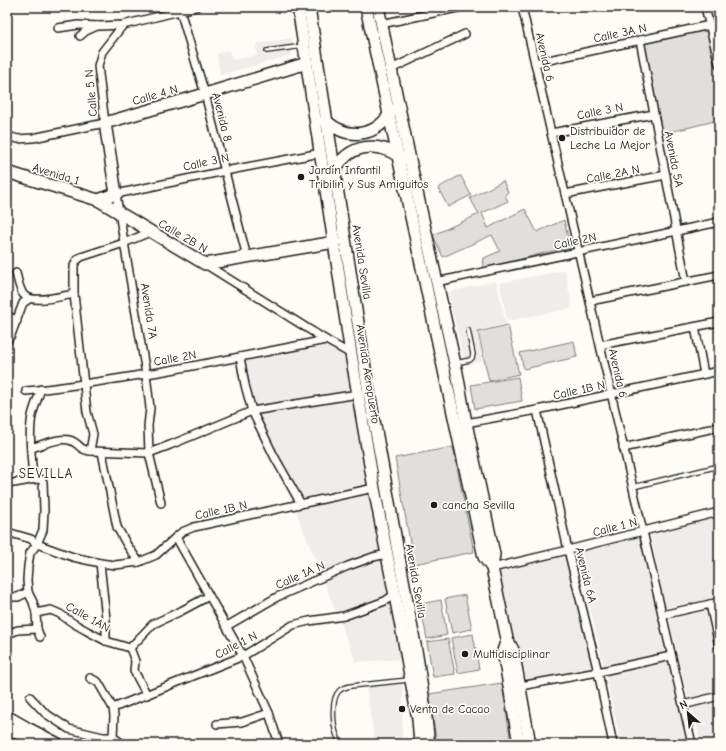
<svg xmlns="http://www.w3.org/2000/svg" width="726" height="751" viewBox="0 0 726 751" font-family="'Comic Neue',sans-serif">
	<rect width="100%" height="100%" fill="#fdfcf7"/>
	<filter id="ink" filterUnits="userSpaceOnUse"><feTurbulence type="fractalNoise" baseFrequency=".025" numOctaves="2"/><feDisplacementMap in="SourceGraphic" scale="8" xChannelSelector="R" yChannelSelector="G"/><feConvolveMatrix kernelMatrix="1 2 1 2 8 2 1 2 1" color-interpolation-filters="sRGB"/></filter>
	<g filter="url(#ink)">
		<!-- built -->
		<g fill="#eeede9">
			<polygon points="292,38 292,55 220,75 217,54 229,50 232,60 257,55 256,44"/>
			<polygon points="565,270 572,308 507,321 500,283"/>
			<polygon points="496,281 506,324 477,331 483,361 465,365 448,292"/>
			<polygon points="331,344 349,356 401,659 356,662 255,409 243,360"/>
			<polygon points="719,516 719,597 666,608 650,533"/>
			<polygon points="640,534 668,654 604,667 577,549"/>
			<polygon points="568,553 596,668 521,682 499,568"/>
			<polygon points="719,605 719,694 689,701 668,616"/>
			<polygon points="670,660 689,744 621,744 605,673"/>
			<polygon points="403,681 402,744 375,744 366,687"/>
			<polygon points="719,700 719,744 701,744 691,707"/>
		</g>
		<!-- green -->
		<g fill="#e0dfdb" stroke="#7e7e7c">
			<polygon points="710,28 719,73 719,120 662,134 644,43"/>
			<polygon points="459,176 461,176 471,195 448,207 438,188"/>
			<polygon points="503,181 508,192 505,195 508,201 482,213 488,228 525,209 537,232 564,220 570,247 483,268 484,258 500,251 492,235 443,257 433,235 479,214 470,198"/>
			<polygon points="508,325 519,374 489,381 478,332"/>
			<polygon points="574,341 577,357 524,369 520,353"/>
			<polygon points="518,377 522,401 475,409 471,385"/>
			<polygon points="453,447 474,552 414,564 395,458"/>
			<polygon points="465,595 472,629 452,633 445,599"/>
			<polygon points="441,600 447,635 427,639 420,604"/>
			<polygon points="473,634 479,669 458,673 451,638"/>
			<polygon points="448,639 455,674 433,677 427,642"/>
			<polygon points="502,683 511,744 436,744 435,733 429,694"/>
		</g>
		<g fill="none" stroke-linecap="round" stroke-linejoin="round">
			<defs>
				<g id="lane">
					<polyline points="267,51 303,46"/>
					<polyline points="456,363 470,360 472,358 473,354 468,330"/>
					<polyline points="633,487 719,466"/>
					<path d="M 342,744 C 339,741 337,737 336,733 C 333,723 331,699 339,691 C 343,687 347,687 351,686 L 408,680"/>
				</g>
				<g id="street">
					<polyline points="179,7 205,94 247,257"/>
					<polyline points="522,7 692,744"/>
					<polyline points="705,7 719,64"/>
					<polyline points="381,24 462,7"/>
					<polyline points="58,28 78,25 99,26 123,25 196,7"/>
					<polyline points="80,36 86,31 97,26"/>
					<polyline points="640,40 686,282"/>
					<polyline points="535,63 710,25"/>
					<polyline points="391,69 465,34"/>
					<polyline points="551,133 654,114"/>
					<polyline points="7,136 18,139 33,138 105,123 98,66 102,52 123,25"/>
					<polyline points="565,194 666,175"/>
					<polyline points="205,264 326,340 351,354"/>
					<path d="M 16,273 C 18,280 19,288 23,294 C 31,305 62,296 74,294"/>
					<polyline points="436,282 719,222"/>
					<polyline points="590,301 719,275"/>
					<polyline points="7,315 17,321"/>
					<polyline points="695,327 704,374"/>
					<polyline points="7,341 11,335 23,303 29,299"/>
					<polyline points="600,345 719,322"/>
					<polyline points="240,357 245,385 252,411 274,456 301,504"/>
					<path d="M 26,391 C 71,387 115,379 159,372 C 215,362 271,351 326,340"/>
					<polyline points="537,410 568,550 598,672 613,744"/>
					<polyline points="466,423 537,410 719,371"/>
					<path d="M 31,448 C 42,445 63,435 74,442 C 82,447 79,449 90,451 L 149,453 L 170,445 L 252,411 L 358,394"/>
					<polyline points="623,448 719,427"/>
					<polyline points="90,451 93,434 87,412 74,294 74,266 76,261 81,257 124,243 150,232"/>
					<polyline points="102,452 117,527 127,545 139,562"/>
					<path d="M 33,479 C 32,459 28,437 32,416 C 34,407 38,398 41,389"/>
					<path d="M 13,483 C 23,482 31,479 40,479 L 43,482 L 44,510 L 43,530 L 37,544 L 30,553 L 28,566 L 27,580 L 28,592 L 33,602 L 36,613 L 37,629 L 40,637"/>
					<polyline points="161,503 149,453 148,426 150,408 146,374 116,194 225,171 321,153"/>
					<polyline points="7,532 31,539 37,544 73,557 100,563 115,565 139,562 156,555 176,537 182,532 194,527 374,488"/>
					<polyline points="176,537 243,656 269,713 279,744"/>
					<polyline points="100,563 106,619 106,641"/>
					<polyline points="492,568 568,550 719,512"/>
					<polyline points="7,597 18,597 28,592"/>
					<polyline points="710,604 719,646"/>
					<polyline points="36,613 51,610 60,614 73,623 87,631 106,641 130,648"/>
					<polyline points="662,615 719,602"/>
					<polyline points="227,626 277,597 348,566 373,557 387,554"/>
					<polyline points="7,634 18,630 37,629"/>
					<polyline points="130,648 153,624 181,611 209,596"/>
					<polyline points="130,648 135,661 134,671 147,695"/>
					<polyline points="90,678 98,682 113,708 114,716 113,737"/>
					<polyline points="520,686 598,672 671,656"/>
					<polyline points="30,697 45,713 69,729 103,737 113,737 123,744"/>
					<polyline points="683,705 719,696"/>
					<polyline points="113,708 243,656 293,625 309,621 344,616 385,601 395,594"/>
					<polyline points="217,724 242,722 269,713"/>
				</g>
				<g id="secondary">
					<polyline points="298,7 351,354 374,488 403,637 418,719 420,744"/>
					<polyline points="309,7 368,387 417,656 425,709 429,744"/>
					<polyline points="366,7 484,557 492,568"/>
					<polyline points="378,7 414,179 457,373 466,423 494,554 492,568 507,639 513,650 530,744"/>
					<path d="M 325,120 C 329,123 333,127 338,129 C 351,136 368,135 380,125 C 385,121 389,115 392,110"/>
					<polyline points="7,172 98,200 205,264 335,242"/>
					<path d="M 333,174 C 336,170 338,165 341,161 C 358,142 383,144 401,158"/>
					<polyline points="98,200 116,194 105,123 205,94 307,63"/>
					<polyline points="507,639 503,651 519,744"/>
				</g>
				<g id="primary">
					<polyline points="7,717 28,729 57,744"/>
					<polyline points="7,727 38,744"/>
				</g>
			</defs>
			<!-- lane casing -->
			<use href="#lane" stroke="#1c1c1c" stroke-width="6"/>
			<!-- street casing -->
			<use href="#street" stroke="#1c1c1c" stroke-width="10"/>
			<!-- secondary casing -->
			<use href="#secondary" stroke="#1c1c1c" stroke-width="14"/>
			<!-- primary casing -->
			<use href="#primary" stroke="#1c1c1c" stroke-width="15"/>
			<!-- lane -->
			<use href="#lane" stroke="#fdfcf7" stroke-width="3.5"/>
			<!-- street -->
			<use href="#street" stroke="#fdfcf7" stroke-width="7"/>
			<!-- secondary -->
			<use href="#secondary" stroke="#fdfcf7" stroke-width="11"/>
			<!-- primary -->
			<use href="#primary" stroke="#fdfcf7" stroke-width="12"/>
		</g>
	</g>
	<!-- markers -->
	<g fill="#1c1c1c" stroke="#fdfcf7" stroke-width="1.5">
		<circle cx="562" cy="138" r="4"/>
		<circle cx="301" cy="177" r="4"/>
		<circle cx="434" cy="505" r="4"/>
		<circle cx="465" cy="654" r="4"/>
		<circle cx="402" cy="709" r="4"/>
	</g>
	<g text-anchor="middle" stroke-width="3.5" stroke-linejoin="round" paint-order="stroke">
		<!-- street labels -->
		<g font-size="12" fill="#1c1c1c" stroke="#fdfcf7">
			<text transform="translate(620 33) rotate(-12)" y="4">Calle 3A N</text>
			<text transform="translate(545 57) rotate(77)" y="4">Avenida 6</text>
			<text transform="translate(91 93) rotate(-95)" y="4">Calle 5 N</text>
			<text transform="translate(155 95) rotate(-16)" y="4">Calle 4 N</text>
			<text transform="translate(600 111) rotate(-11)" y="4">Calle 3 N</text>
			<text transform="translate(222 117) rotate(76)" y="4">Avenida 8</text>
			<text transform="translate(674 159) rotate(79)" y="4">Avenida 5A</text>
			<text transform="translate(206 162) rotate(-12)" y="4">Calle 3 N</text>
			<text transform="translate(56 174) rotate(17)" y="4">Avenida 1</text>
			<text transform="translate(613 174) rotate(-11)" y="4">Calle 2A N</text>
			<text transform="translate(183 236) rotate(30)" y="4">Calle 2B N</text>
			<text transform="translate(575 241) rotate(-12)" y="4">Calle 2N</text>
			<text transform="translate(362 262) rotate(81)" y="4">Avenida Sevilla</text>
			<text transform="translate(149 311) rotate(81)" y="4">Avenida 7A</text>
			<text transform="translate(175 358) rotate(-10)" y="4">Calle 2N</text>
			<text transform="translate(618 373) rotate(77)" y="4">Avenida 6</text>
			<text transform="translate(368 374) rotate(81)" y="4">Avenida Aeropuerto</text>
			<text transform="translate(579 390) rotate(-12)" y="4">Calle 1B N</text>
			<text transform="translate(221 510) rotate(-12)" y="4">Calle 1B N</text>
			<text transform="translate(615 527) rotate(-14)" y="4">Calle 1 N</text>
			<text transform="translate(300 575) rotate(-24)" y="4">Calle 1A N</text>
			<text transform="translate(586 575) rotate(76)" y="4">Avenida 6A</text>
			<text transform="translate(416 581) rotate(80)" y="4">Avenida Sevilla</text>
			<text transform="translate(88 617) rotate(29)" y="4">Calle 1AN</text>
			<text transform="translate(236 645) rotate(-27)" y="4">Calle 1 N</text>
		</g>
		<!-- poi labels -->
		<g font-size="12" fill="#1c1c1c" stroke="#fdfcf7" text-anchor="start">
			<text x="570" y="135">Distribuidor de<tspan x="570" dy="14">Leche La Mejor</tspan></text>
			<text x="309" y="174">Jardín Infantil<tspan x="309" dy="14">Tribilin y Sus Amiguitos</tspan></text>
			<text x="442" y="509">cancha Sevilla</text>
			<text x="473" y="658">Multidisciplinar</text>
			<text x="410" y="713">Venta de Cacao</text>
		</g>
		<!-- neighbourhood labels -->
		<g font-size="13" letter-spacing="1" fill="#1c1c1c" stroke="#fdfcf7">
			<text x="46" y="478">SEVILLA</text>
		</g>
	</g>
	<!-- margin -->
	<rect width="726" height="751" fill="none" stroke="#fdfcf7" stroke-width="24"/>
	<rect x="12" y="12" width="702" height="727" fill="none" stroke="#1c1c1c" stroke-width="1.5" filter="url(#ink)"/>
	<!-- north arrow -->
	<g transform="translate(688 713) rotate(332)" stroke="#fdfcf7" stroke-width="3" paint-order="stroke">
	<path d="M0-3L7 15L0 10L-7 15Z" fill="#1c1c1c"/>
	<text y="-6" font-size="11" font-weight="bold" text-anchor="middle" fill="#1c1c1c">N</text>
	</g>
</svg>
